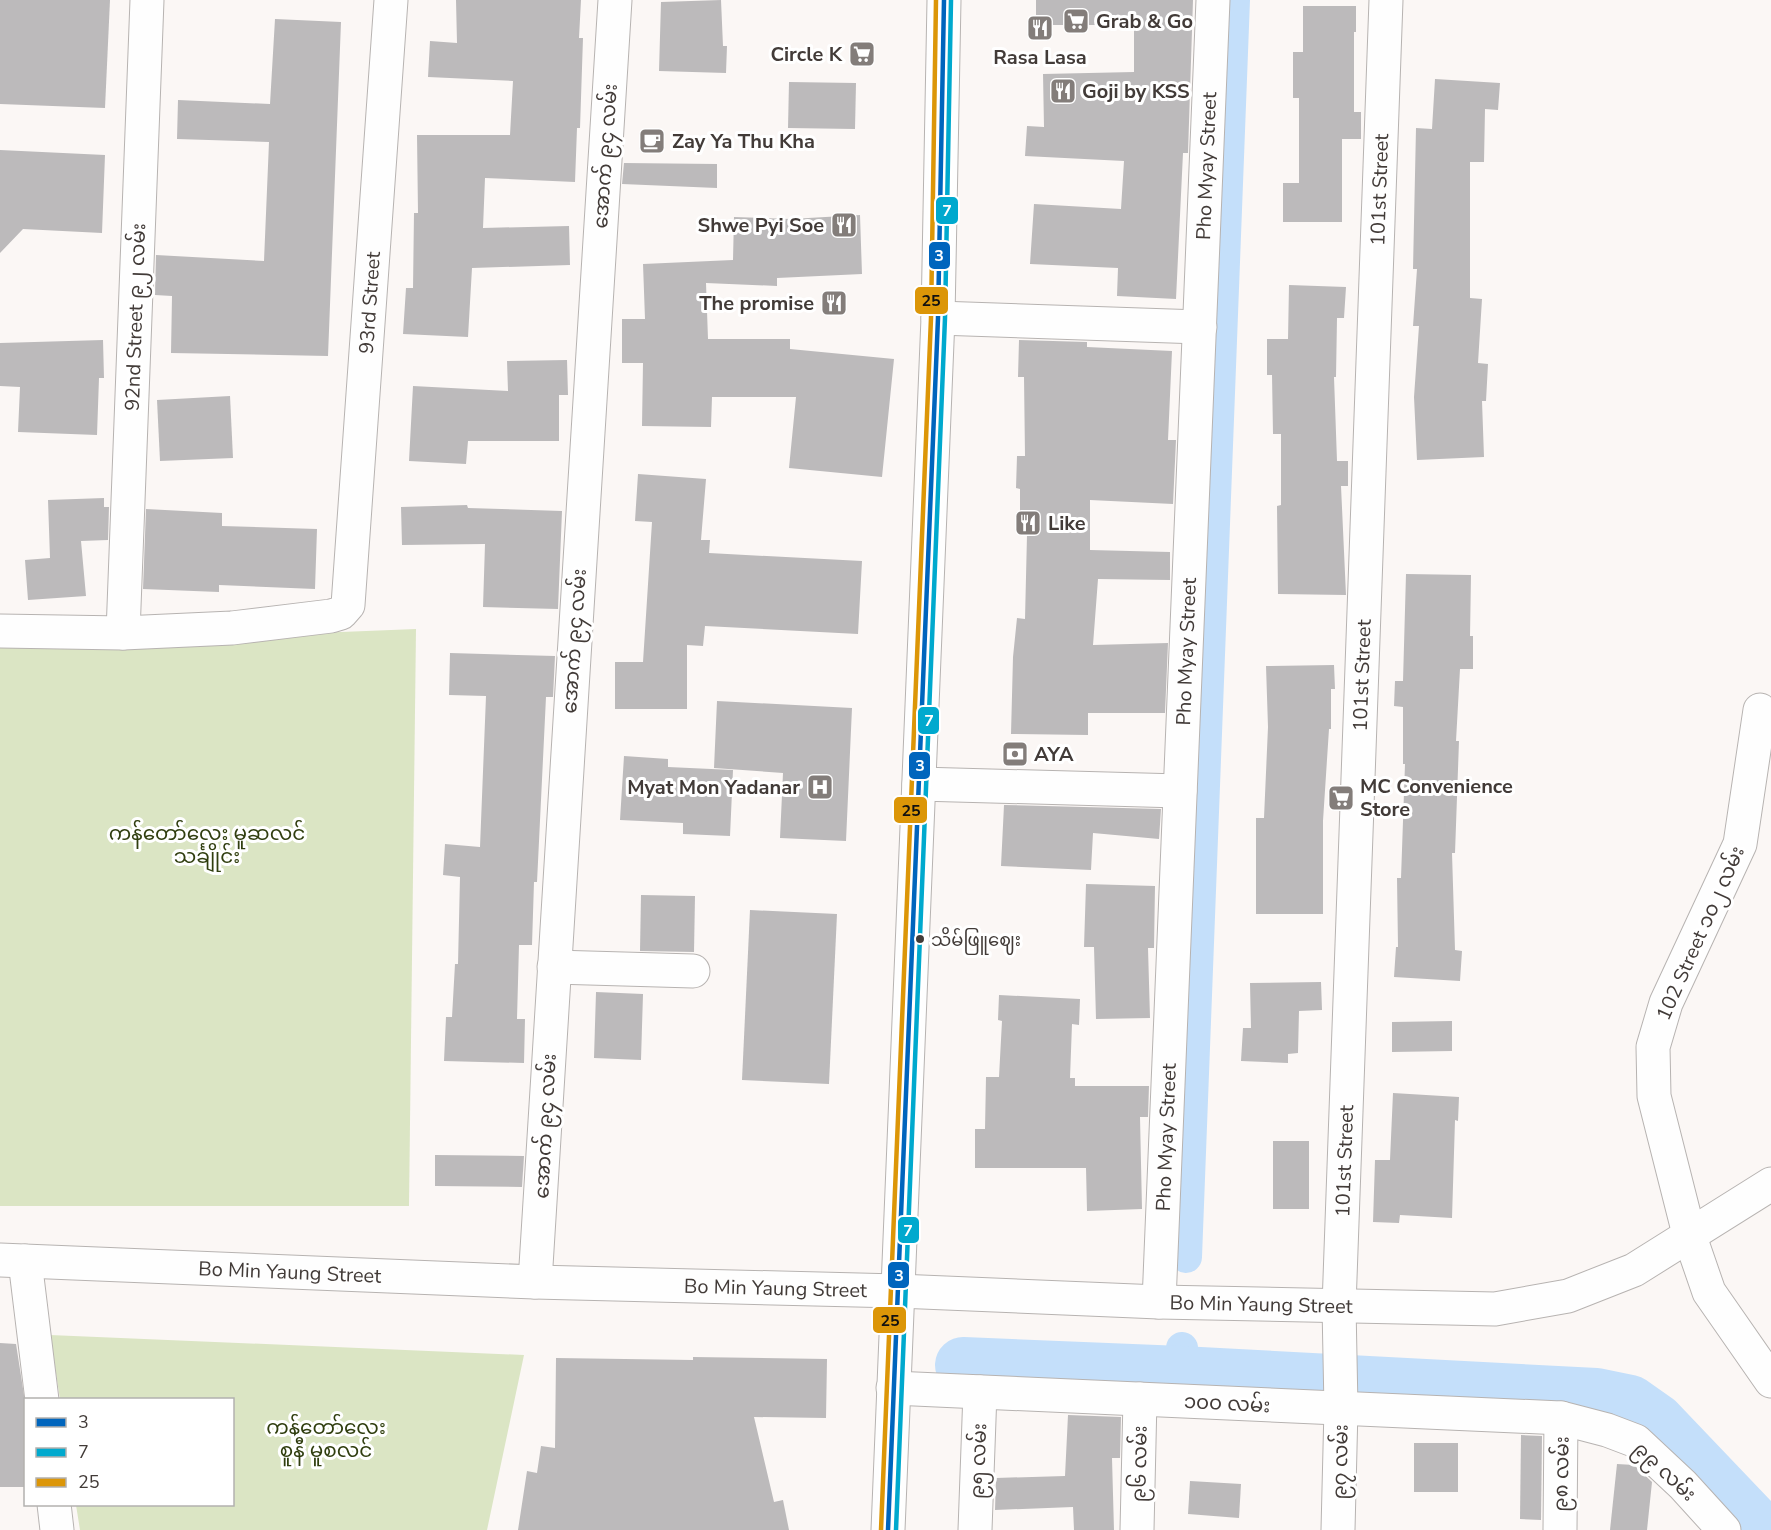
<svg xmlns="http://www.w3.org/2000/svg" width="1771" height="1530" viewBox="0 0 1771 1530" font-family="'Nunito Sans','Noto Sans Myanmar',sans-serif">
	<rect width="100%" height="100%" fill="#fbf7f5"/>
	<!-- green -->
	<g fill="#dbe5c4">
		<polygon points="416,629 409,1206 0,1206 0,646"/>
		<polygon points="50,1335 524,1355 487,1530 80,1530 76,1505 232,1504 232,1400 60,1399"/>
	</g>
	<g fill="none" stroke-linecap="round" stroke-linejoin="round">
		<!-- canal -->
		<g stroke="#c4dffa" stroke-width="32">
			<polyline points="1186,1257 1234,0"/>
			<polyline points="1181,1374 1182,1348"/>
		</g>
		<!-- river -->
		<polyline stroke="#c4dffa" stroke-width="56" points="963,1365 1181,1374 1596,1396 1630,1403 1657,1422 1760,1530"/>
	</g>
	<!-- building -->
	<g fill="#bcbabb">
		<polygon points="0,0 110,0 105,108 0,104"/>
		<polygon points="456,0 581,0 579,38 583,38 580,128 577,128 575,182 485,178 483,228 569,226 570,265 472,268 468,337 403,334 406,288 413,288 414,213 418,213 417,135 510,135 513,81 428,77 430,41 457,43"/>
		<polygon points="721,0 723,46 727,46 726,73 659,71 661,2"/>
		<polygon points="1036,0 1193,0 1188,153 1183,153 1176,299 1117,296 1118,268 1030,264 1034,204 1121,209 1124,161 1025,156 1027,126 1044,127 1043,74 1134,72 1134,25 1036,25"/>
		<polygon points="1303,6 1356,6 1356,32 1354,32 1354,112 1361,112 1361,139 1342,139 1342,222 1283,222 1283,183 1299,183 1299,98 1293,98 1293,52 1303,52"/>
		<polygon points="275,19 341,22 328,356 171,353 172,296 155,295 156,255 264,261 269,142 177,139 178,100 270,104"/>
		<polygon points="1435,79 1500,83 1498,110 1485,109 1484,162 1470,162 1470,298 1482,299 1478,363 1488,364 1486,401 1482,401 1484,457 1417,460 1414,397 1419,326 1413,326 1417,269 1413,269 1416,128 1432,129"/>
		<polygon points="789,82 856,83 855,129 788,128"/>
		<polygon points="0,150 105,155 102,233 23,229 0,253"/>
		<polygon points="624,163 717,164 717,188 622,184"/>
		<polygon points="860,215 862,274 777,278 777,286 706,283 708,339 790,339 790,349 894,359 882,477 789,468 796,397 712,397 711,427 642,426 643,363 622,363 622,319 645,319 643,264 733,260 734,217 791,219"/>
		<polygon points="1289,285 1346,287 1344,318 1337,318 1336,377 1334,377 1337,461 1348,461 1348,486 1341,486 1346,595 1278,594 1277,506 1281,505 1281,434 1273,434 1272,375 1267,375 1267,339 1288,339"/>
		<polygon points="103,340 104,378 99,378 97,435 18,432 20,387 0,386 0,343"/>
		<polygon points="1019,340 1087,342 1087,347 1172,351 1168,440 1176,440 1173,504 1090,500 1090,550 1170,552 1170,580 1098,579 1093,645 1168,643 1165,713 1088,713 1088,735 1011,734 1013,657 1017,618 1025,619 1027,535 1020,535 1020,489 1016,488 1017,456 1025,456 1024,377 1018,377"/>
		<polygon points="567,360 568,395 559,395 559,441 468,441 466,464 409,461 413,386 508,391 507,361"/>
		<polygon points="230,396 233,458 160,461 157,400"/>
		<polygon points="638,474 706,479 701,540 710,540 709,553 862,561 858,634 705,626 703,646 687,645 687,709 615,709 615,662 643,662 652,522 635,521"/>
		<polygon points="104,498 104,507 109,507 108,540 81,541 86,596 28,600 25,560 50,558 48,500"/>
		<polygon points="467,505 468,508 562,511 558,609 483,607 485,544 402,545 401,507"/>
		<polygon points="146,509 222,513 222,526 317,529 315,589 219,585 219,592 143,589"/>
		<polygon points="1406,574 1471,575 1470,636 1473,636 1473,669 1460,669 1456,741 1459,741 1455,853 1452,853 1455,950 1462,951 1460,981 1394,977 1396,947 1398,947 1397,878 1401,878 1405,764 1403,764 1403,707 1394,706 1395,681 1403,681"/>
		<polygon points="450,653 555,656 553,697 546,697 538,862 537,882 534,882 532,945 519,945 517,1019 525,1019 524,1063 444,1061 446,1017 452,1017 455,964 458,964 460,877 443,875 445,844 480,847 486,696 449,695"/>
		<polygon points="1334,665 1335,689 1331,689 1331,729 1329,729 1323,821 1323,914 1256,914 1256,818 1264,818 1268,727 1266,666"/>
		<polygon points="717,701 852,708 846,841 780,838 783,773 714,768"/>
		<polygon points="624,756 668,759 668,767 733,770 730,836 683,834 683,823 620,820"/>
		<polygon points="1004,805 1161,809 1159,839 1093,833 1091,870 1001,866"/>
		<polygon points="1086,884 1155,886 1154,948 1148,948 1150,1018 1096,1019 1094,947 1084,947"/>
		<polygon points="641,895 695,896 694,952 640,951"/>
		<polygon points="750,910 837,914 829,1084 742,1080"/>
		<polygon points="1321,982 1322,1010 1299,1011 1298,1053 1288,1054 1288,1063 1241,1061 1243,1028 1251,1028 1250,983"/>
		<polygon points="596,992 643,994 641,1060 594,1058"/>
		<polygon points="999,995 1080,999 1079,1025 1072,1024 1070,1078 1075,1078 1075,1086 1149,1086 1148,1117 1140,1117 1142,1209 1087,1211 1086,1168 975,1168 975,1129 985,1129 986,1077 999,1077 1002,1021 998,1020"/>
		<polygon points="1452,1021 1452,1051 1392,1052 1392,1022"/>
		<polygon points="1393,1093 1459,1097 1458,1121 1455,1120 1452,1218 1400,1215 1399,1223 1373,1222 1375,1160 1390,1160"/>
		<rect x="1273" y="1141" width="36" height="68"/>
		<polygon points="435,1155 524,1156 522,1187 435,1186"/>
		<polygon points="0,1343 16,1344 26,1408 24,1487 0,1487"/>
		<polygon points="693,1357 827,1359 826,1418 754,1417 774,1502 783,1500 789,1530 518,1530 527,1471 537,1473 541,1446 555,1448 556,1358 693,1360"/>
		<polygon points="1068,1415 1121,1417 1120,1458 1112,1458 1114,1530 1074,1530 1073,1507 995,1510 996,1478 1065,1476"/>
		<polygon points="1521,1435 1542,1436 1541,1520 1520,1519"/>
		<rect x="1414" y="1443" width="44" height="49"/>
		<polygon points="1617,1464 1634,1465 1652,1482 1647,1530 1610,1530"/>
		<polygon points="1190,1481 1241,1484 1239,1518 1188,1514"/>
	</g>
	<g fill="none" stroke-linecap="round" stroke-linejoin="round">
		<defs>
			<g id="minor">
				<polyline points="938,318 1200,327"/>
				<path id="s1" d="M 0,631 L 123,633 L 232,628 L 331,616 L 341,613 L 348,605 L 391,0"/>
				<polyline points="123,633 147,0"/>
				<polyline points="1760,710 1740,844 1666,1003 1653,1047 1654,1096 1689,1234 1709,1292 1771,1381"/>
				<polyline points="919,784 1180,791"/>
				<polyline points="554,967 693,971"/>
				<polyline points="25,1261 42,1400"/>
				<polyline points="535,1282 615,0"/>
				<path id="s2" d="M 1159,1302 L 1213,0"/>
				<polyline points="893,1388 1561,1418 1607,1430 1636,1441 1683,1485 1724,1530"/>
				<polyline points="54,1504 57,1530"/>
				<polyline points="975,1530 980,1392"/>
				<polyline points="1137,1530 1140,1399"/>
				<path id="s3" d="M 1338,1530 L 1341,1408 L 1339,1306 L 1386,0"/>
				<polyline points="1560,1530 1561,1418"/>
			</g>
			<g id="major">
				<path id="s4" d="M 0,1260 L 535,1282 L 898,1291 L 1159,1302 L 1495,1309 L 1568,1296 L 1634,1270 L 1771,1184"/>
				<polyline points="888,1530 938,318 944,0"/>
			</g>
		</defs>
		<!-- minor casing -->
		<use href="#minor" stroke="#b7b3b1" stroke-width="35"/>
		<!-- major casing -->
		<use href="#major" stroke="#b7b3b1" stroke-width="35"/>
		<!-- minor -->
		<use href="#minor" stroke="#fefefe" stroke-width="33"/>
		<!-- major -->
		<use href="#major" stroke="#fefefe" stroke-width="33"/>
		<defs>
			<polyline id="bus-1" points="888,1530 938,318 944,0"/>
			<polyline id="bus-2" points="896,1530 945,318 951,0"/>
			<polyline id="bus-3" points="881,1530 931,318 936,0"/>
		</defs>
		<!-- bus-1 casing -->
		<use href="#bus-1" stroke="#fff" stroke-width="9"/>
		<!-- bus-2 casing -->
		<use href="#bus-2" stroke="#fff" stroke-width="9"/>
		<!-- bus-3 casing -->
		<use href="#bus-3" stroke="#fff" stroke-width="9"/>
		<!-- bus-1 -->
		<use href="#bus-1" stroke="#0065bd" stroke-width="4.5"/>
		<!-- bus-2 -->
		<use href="#bus-2" stroke="#00a9ce" stroke-width="4.5"/>
		<!-- bus-3 -->
		<use href="#bus-3" stroke="#dc9608" stroke-width="4.5"/>
	</g>
	<!-- icons -->
	<defs>
		<symbol id="supermarket-square" viewBox="-11 -11 22 22"><rect x="-9" y="-9" width="18" height="18" rx="4" fill="#837d7a" stroke="#fff"/><path d="M-6-5.5h2.5l.6 2H6L4.5 2H-2.5L-4.4-4H-6ZM-1.5 3.2a1.3 1.3 0 1 0 .1 0ZM3 3.2a1.3 1.3 0 1 0 .1 0Z" fill="#fff"/></symbol>
		<symbol id="restaurant-square" viewBox="-11 -11 22 22"><rect x="-9" y="-9" width="18" height="18" rx="4" fill="#837d7a" stroke="#fff"/><path d="M-5-6h1v4h1v-4h1v4h1v-4h1v5L-1.5 .5V6h-2V.5L-5-1ZM5-6V6H3V1.5H1.5Q1.5-4 5-6Z" fill="#fff"/></symbol>
		<symbol id="cafe-square" viewBox="-11 -11 22 22"><rect x="-9" y="-9" width="18" height="18" rx="4" fill="#837d7a" stroke="#fff"/><path d="M-5.5-4.5H6V0H3Q3 3.5 0 3.5H-2.5Q-5.5 3.5-5.5 0ZM3-3.2v2h1.7v-2ZM-6 4.5H4V6H-6Z" fill="#fff"/></symbol>
		<symbol id="bank-square" viewBox="-11 -11 22 22"><rect x="-9" y="-9" width="18" height="18" rx="4" fill="#837d7a" stroke="#fff"/><path d="M-6-4H6V4H-6ZM0-2.3a2.3 2.3 0 1 0 0 4.6a2.3 2.3 0 1 0 0-4.6Z" fill="#fff"/></symbol>
		<symbol id="hospital-square" viewBox="-11 -11 22 22"><rect x="-9" y="-9" width="18" height="18" rx="4" fill="#837d7a" stroke="#fff"/><path d="M-5-5h3v3.5h4V-5h3V5h-3V1.5h-4V5h-3Z" fill="#fff"/></symbol>
	</defs>
	<g fill-rule="evenodd">
		<use href="#supermarket-square" x="1061" y="6" width="30" height="30"/>
		<use href="#restaurant-square" x="1025" y="13" width="30" height="30"/>
		<use href="#supermarket-square" x="847" y="39" width="30" height="30"/>
		<use href="#restaurant-square" x="1048" y="76" width="30" height="30"/>
		<use href="#cafe-square" x="637" y="126" width="30" height="30"/>
		<use href="#restaurant-square" x="829" y="210" width="30" height="30"/>
		<use href="#restaurant-square" x="819" y="288" width="30" height="30"/>
		<use href="#restaurant-square" x="1013" y="508" width="30" height="30"/>
		<use href="#bank-square" x="1000" y="739" width="30" height="30"/>
		<use href="#hospital-square" x="805" y="772" width="30" height="30"/>
		<use href="#supermarket-square" x="1326" y="783" width="30" height="30"/>
	</g>
	<!-- markers -->
	<circle fill="#423b38" stroke="#fff" stroke-width="2" cx="920" cy="939" r="5"/>
	<g text-anchor="middle" stroke-width="6" stroke-linejoin="round" paint-order="stroke">
		<!-- bus labels -->
		<g font-size="18" fill="#423b38" stroke="#fff" text-anchor="start">
			<text x="931" y="946">သိမ်ဖြူဈေး</text>
		</g>
		<!-- poi labels -->
		<g font-size="20" font-weight="bold" fill="#423b38" stroke="#fff" text-anchor="start">
			<text x="1096" y="28">Grab &amp; Go</text>
			<text x="842" y="61" text-anchor="end">Circle K</text>
			<text x="1040" y="64" text-anchor="middle">Rasa Lasa</text>
			<text x="1082" y="98">Goji by KSS</text>
			<text x="672" y="148">Zay Ya Thu Kha</text>
			<text x="824" y="232" text-anchor="end">Shwe Pyi Soe</text>
			<text x="814" y="310" text-anchor="end">The promise</text>
			<text x="1048" y="530">Like</text>
			<text x="1034" y="761">AYA</text>
			<text x="1360" y="793">MC Convenience<tspan x="1360" dy="23">Store</tspan></text>
			<text x="800" y="794" text-anchor="end">Myat Mon Yadanar</text>
		</g>
		<!-- street labels -->
		<g font-size="20" fill="#423b38" stroke="#fff">
			<text transform="translate(605 156) rotate(-86)" y="7">အောက် ၉၄ လမ်း</text>
			<text dy="7" stroke="none"><textPath href="#s2" startOffset="1137">Pho Myay Street</textPath></text>
			<text dy="7" stroke="none"><textPath href="#s3" startOffset="1341">101st Street</textPath></text>
			<text dy="7" stroke="none"><textPath href="#s1" startOffset="656">93rd Street</textPath></text>
			<text transform="translate(135 317) rotate(-88)" y="7">92nd Street ၉၂ လမ်း</text>
			<text transform="translate(574 641) rotate(-86)" y="7">အောက် ၉၄ လမ်း</text>
			<text dy="7" stroke="none"><textPath href="#s2" startOffset="651">Pho Myay Street</textPath></text>
			<text dy="7" stroke="none"><textPath href="#s3" startOffset="855">101st Street</textPath></text>
			<text transform="translate(1700 933) rotate(-66)" y="7">102 Street ၁၀၂ လမ်း</text>
			<text transform="translate(545 1126) rotate(-87)" y="7">အောက် ၉၄ လမ်း</text>
			<text dy="7" stroke="none"><textPath href="#s2" startOffset="165">Pho Myay Street</textPath></text>
			<text dy="7" stroke="none"><textPath href="#s3" startOffset="369">101st Street</textPath></text>
			<text dy="7" stroke="none"><textPath href="#s4" startOffset="290">Bo Min Yaung Street</textPath></text>
			<text dy="7" stroke="none"><textPath href="#s4" startOffset="776">Bo Min Yaung Street</textPath></text>
			<text dy="7" stroke="none"><textPath href="#s4" startOffset="1262">Bo Min Yaung Street</textPath></text>
			<text transform="translate(1227 1403) rotate(3)" y="7">၁၀၀ လမ်း</text>
			<text transform="translate(978 1461) rotate(-88)" y="7">၉၅ လမ်း</text>
			<text transform="translate(1340 1462) rotate(-89)" y="7">၉၇ လမ်း</text>
			<text transform="translate(1139 1464) rotate(-89)" y="7">၉၆ လမ်း</text>
			<text transform="translate(1665 1471) rotate(43)" y="7">၉၉ လမ်း</text>
			<text transform="translate(1561 1474) rotate(-89)" y="7">၉၈ လမ်း</text>
		</g>
		<!-- park labels -->
		<g font-size="20" fill="#303e0f" stroke="#fff">
			<text x="207" y="840">ကန်တော်လေး မူဆလင်<tspan x="207" dy="23">သင်္ချိုင်း</tspan></text>
			<text x="326" y="1434">ကန်တော်လေး<tspan x="326" dy="23">စူနီ မူစလင်</tspan></text>
		</g>
	</g>
	<g stroke="#fff" stroke-width="2">
		<rect x="935" y="196" width="24" height="29" rx="6" fill="#00a9ce"/>
		<rect x="928" y="241" width="23" height="29" rx="6" fill="#0065bd"/>
		<rect x="914" y="286" width="35" height="29" rx="6" fill="#dc9608"/>
		<rect x="917" y="706" width="23" height="29" rx="6" fill="#00a9ce"/>
		<rect x="908" y="751" width="23" height="29" rx="6" fill="#0065bd"/>
		<rect x="893" y="796" width="35" height="28" rx="6" fill="#dc9608"/>
		<rect x="897" y="1216" width="23" height="28" rx="6" fill="#00a9ce"/>
		<rect x="887" y="1261" width="23" height="28" rx="6" fill="#0065bd"/>
		<rect x="872" y="1306" width="35" height="28" rx="6" fill="#dc9608"/>
	</g>
	<g font-size="16" text-anchor="middle" font-weight="bold" fill="#fff">
		<text x="947" y="216">7</text>
		<text x="939" y="261">3</text>
		<text x="929" y="726">7</text>
		<text x="920" y="771">3</text>
		<text x="908" y="1236">7</text>
		<text x="899" y="1281">3</text>
	</g>
	<g font-size="16" text-anchor="middle" font-weight="bold" fill="#111">
		<text x="931" y="306">25</text>
		<text x="911" y="816">25</text>
		<text x="890" y="1326">25</text>
	</g>
	<!-- legend -->
	<rect x="24" y="1398" width="210" height="108" fill="#ffffff" stroke="#b3b1af" stroke-width="1.5"/>
	<rect x="36" y="1418" width="30" height="9" fill="#0065bd" stroke="#b3b1af" stroke-width="1.5"/>
	<text x="78" y="1428" font-size="18" fill="#423b38">3</text>
	<rect x="36" y="1448" width="30" height="9" fill="#00a9ce" stroke="#b3b1af" stroke-width="1.5"/>
	<text x="78" y="1458" font-size="18" fill="#423b38">7</text>
	<rect x="36" y="1478" width="30" height="9" fill="#dc9608" stroke="#b3b1af" stroke-width="1.5"/>
	<text x="78" y="1488" font-size="18" fill="#423b38">25</text>
</svg>
